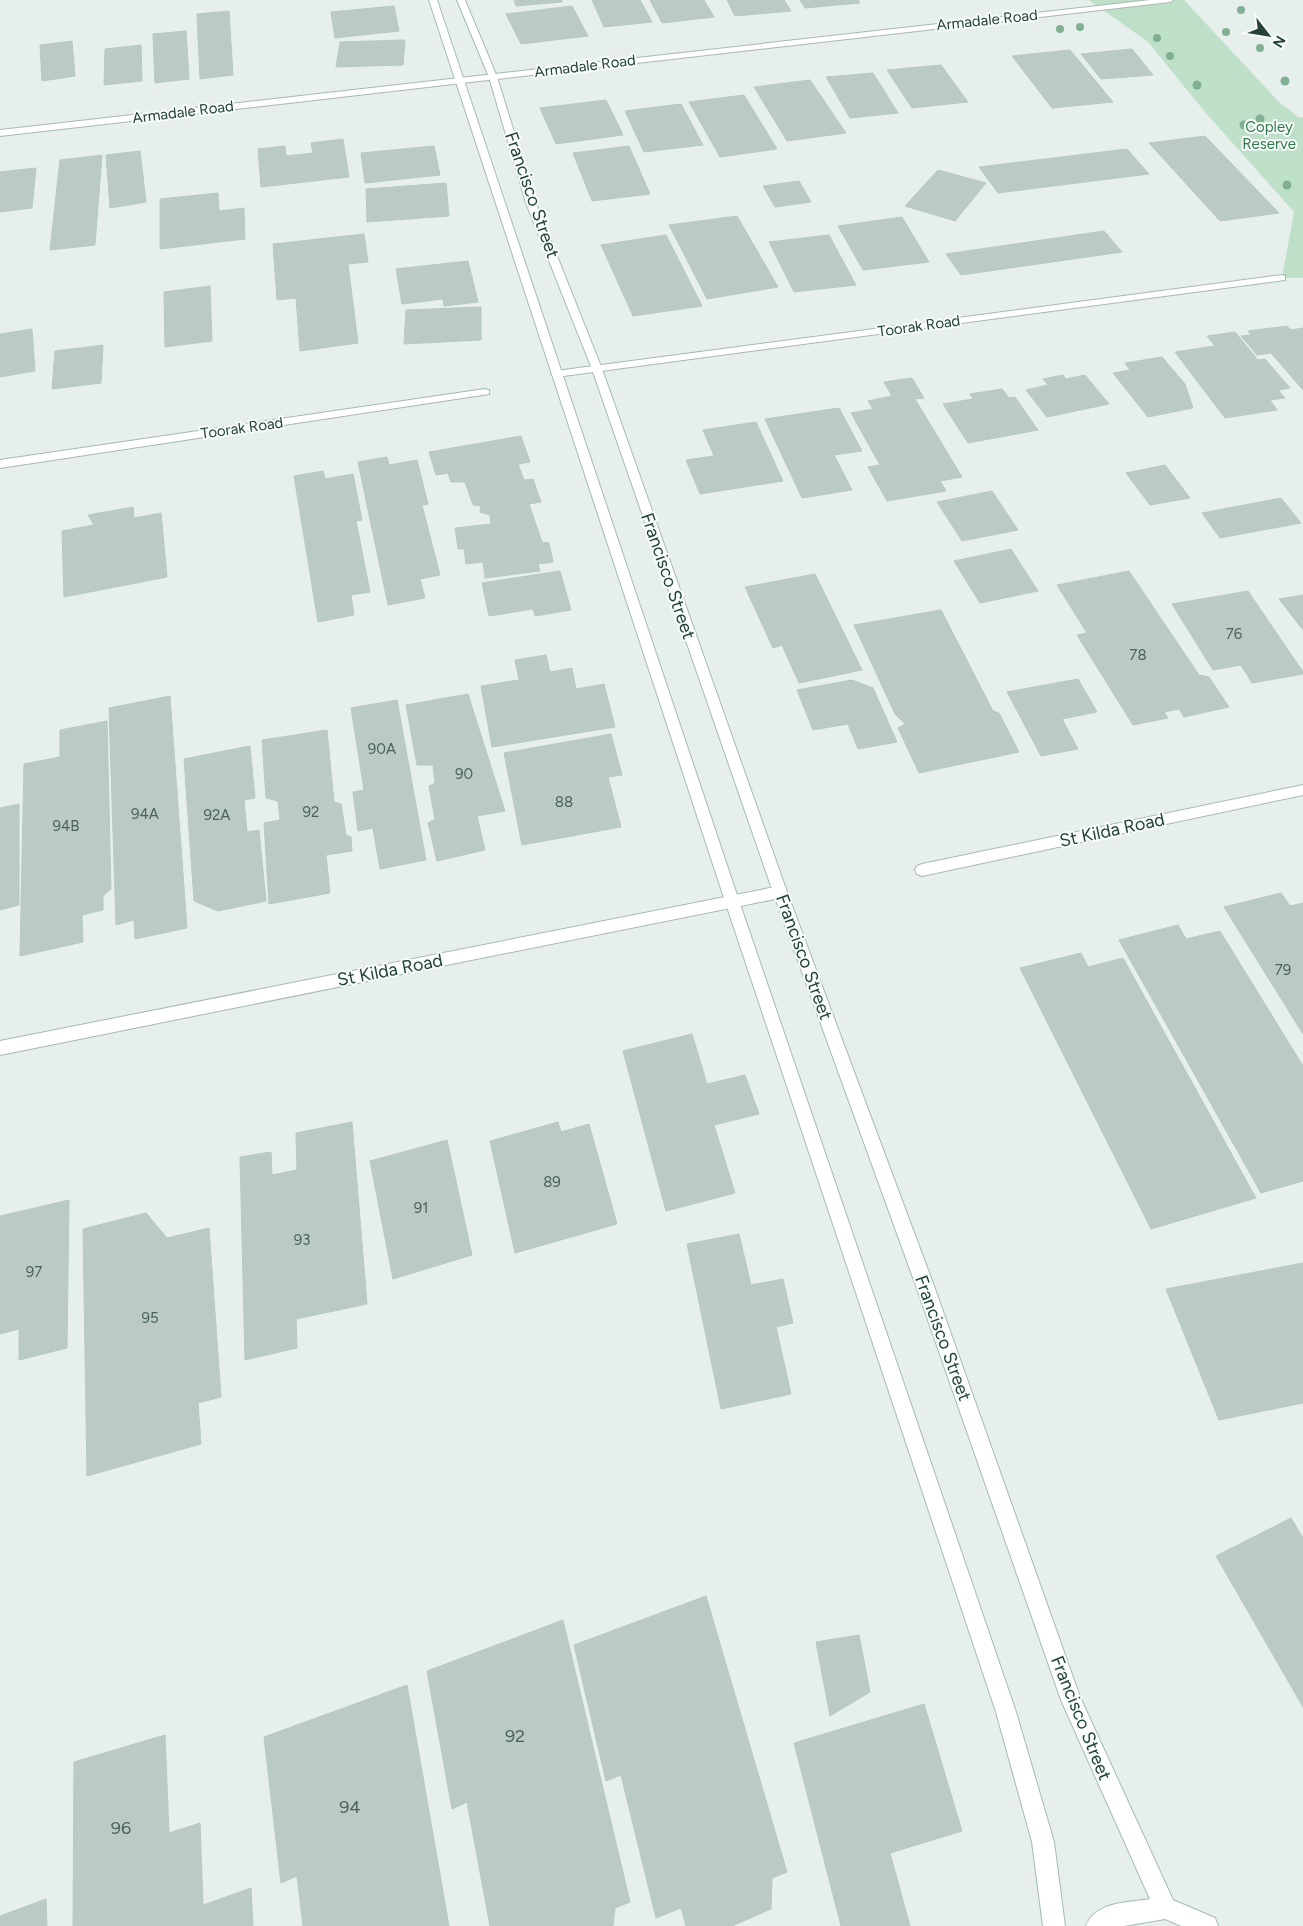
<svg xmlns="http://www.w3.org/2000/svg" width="1303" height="1926" viewBox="0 0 1303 1926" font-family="Figtree,sans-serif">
	<rect width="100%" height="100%" fill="#e6efeb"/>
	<!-- green -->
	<polygon fill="#bfe0c8" points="1089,0 1184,0 1278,101 1299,118 1303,117 1303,278 1282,278 1294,212 1205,112 1148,42"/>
	<!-- building -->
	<g fill="#bbcac4" stroke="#b8c9c2">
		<polygon points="514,0 562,0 562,2 516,6"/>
		<polygon points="592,0 640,0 652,22 604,27"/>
		<polygon points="650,0 704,0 714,17 662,23"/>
		<polygon points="727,0 784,0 791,11 735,16"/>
		<polygon points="800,0 858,0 860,3 805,8"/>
		<polygon points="394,6 399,31 335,38 331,12"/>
		<polygon points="572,6 588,36 521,44 506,14"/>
		<polygon points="229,11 233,75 200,79 197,14"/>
		<polygon points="186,31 189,79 155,83 153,34"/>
		<polygon points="405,40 403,65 336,67 340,42"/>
		<polygon points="72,41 75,76 42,81 40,45"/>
		<polygon points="141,45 142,81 104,85 105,49"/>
		<polygon points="1132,49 1153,75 1101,79 1081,54"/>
		<polygon points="1070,50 1113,102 1052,108 1012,56"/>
		<polygon points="941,65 968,102 912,108 887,70"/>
		<polygon points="873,73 898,113 850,118 826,77"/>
		<polygon points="810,80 846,133 787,141 754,87"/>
		<polygon points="744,95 777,149 720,157 689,102"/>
		<polygon points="606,100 623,135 556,144 540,108"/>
		<polygon points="681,104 703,145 644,152 625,111"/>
		<polygon points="1205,136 1279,213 1220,221 1149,143"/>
		<polygon points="343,139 349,177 261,187 258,149 285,146 286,156 313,153 311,143"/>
		<polygon points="434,146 440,175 365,183 361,153"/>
		<polygon points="629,146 650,194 592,201 573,153"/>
		<polygon points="1127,149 1149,174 998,193 979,167"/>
		<polygon points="140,151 146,202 110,208 106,155"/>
		<polygon points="102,155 95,245 50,250 60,160"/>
		<polygon points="36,168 32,208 0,212 0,172"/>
		<polygon points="938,170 986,183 955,221 905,206"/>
		<polygon points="799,181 811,202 775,207 763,186"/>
		<polygon points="446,183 449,216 367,222 366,189"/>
		<polygon points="218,193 219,211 244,208 245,239 160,249 160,199"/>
		<polygon points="737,216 778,287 707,299 669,225"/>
		<polygon points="902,217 929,262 863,270 838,226"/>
		<polygon points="1104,231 1122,252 961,275 946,254"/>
		<polygon points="364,234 368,262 348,264 358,343 300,351 296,298 277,300 273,244"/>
		<polygon points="666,235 702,306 633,316 601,245"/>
		<polygon points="829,235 856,285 794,292 769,242"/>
		<polygon points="468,261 478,302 444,306 443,299 402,304 396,269"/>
		<polygon points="210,286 212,341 165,347 164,292"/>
		<polygon points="481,307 481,340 404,344 406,310"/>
		<polygon points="1287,326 1291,330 1303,328 1303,390 1271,353 1257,355 1241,336 1251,335 1248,331"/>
		<polygon points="32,329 35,371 0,377 0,334"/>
		<polygon points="1235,332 1258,360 1265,359 1290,388 1278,390 1285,398 1270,400 1277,410 1225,418 1175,352 1215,346 1207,336"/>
		<polygon points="103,345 101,383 52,389 55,351"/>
		<polygon points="1162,357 1185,384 1193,408 1148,417 1113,373 1130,370 1125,363"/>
		<polygon points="1063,375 1066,379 1085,375 1109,404 1047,417 1026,390 1048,385 1043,379"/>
		<polygon points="912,378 924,398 915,399 962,477 940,481 946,491 887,501 868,467 880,465 851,413 873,409 868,401 892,396 884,382"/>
		<polygon points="1002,389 1009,398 1015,397 1038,430 968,443 943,404 973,399 970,394"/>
		<polygon points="839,408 862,451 834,455 852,490 802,498 765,419"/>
		<polygon points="756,422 783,481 700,494 686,460 714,456 703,430"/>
		<polygon points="521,436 530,462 518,464 524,480 533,479 541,502 529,504 542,542 549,543 553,562 538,564 540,571 485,578 483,562 466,564 464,549 458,549 455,528 491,524 490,515 480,512 481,506 473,505 465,482 451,482 448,473 436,475 429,452"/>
		<polygon points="387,457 389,465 417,460 428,504 422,505 440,575 420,579 425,598 388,605 358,462"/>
		<polygon points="1165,465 1190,498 1150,505 1126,473"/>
		<polygon points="323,471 325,479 353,474 362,520 356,521 370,592 351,595 354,615 318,622 294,476"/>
		<polygon points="992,491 1018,530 962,541 937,502"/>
		<polygon points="1281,498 1301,523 1220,538 1202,513"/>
		<polygon points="133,507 134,518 161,513 167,577 64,597 62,531 94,525 88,515"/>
		<polygon points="1011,549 1038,591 980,603 954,561"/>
		<polygon points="560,571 571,610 535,616 533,609 489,616 482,583"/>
		<polygon points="1129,571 1199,675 1209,677 1229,707 1184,717 1179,709 1164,712 1168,718 1133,725 1077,635 1087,633 1057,585"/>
		<polygon points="815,574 862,670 799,683 782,645 773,648 745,587"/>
		<polygon points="1248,591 1303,672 1303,674 1252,683 1241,665 1213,670 1172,604"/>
		<polygon points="1303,595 1303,630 1279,599"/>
		<polygon points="941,610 993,711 999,713 1019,752 919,773 898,728 905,724 895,714 854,625"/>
		<polygon points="546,655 550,672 572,668 576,689 604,684 615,727 492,747 481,686 519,680 515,660"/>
		<polygon points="1078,679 1097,712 1062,719 1078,749 1041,756 1007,692"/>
		<polygon points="852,680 873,688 897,742 858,749 848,724 813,730 797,690"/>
		<polygon points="468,694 505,811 477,816 485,850 437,861 428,823 435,819 429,786 435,783 433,765 417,765 406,705"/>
		<polygon points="170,696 187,928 135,939 134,920 116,925 109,708"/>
		<polygon points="397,700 426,860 380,869 373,828 358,831 353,792 364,790 351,708"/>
		<polygon points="107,721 111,889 103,896 103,910 82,915 83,942 20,956 24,764 60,757 60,730"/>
		<polygon points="327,730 334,802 341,804 346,835 351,837 352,851 326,855 330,893 269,904 264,823 280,820 278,801 266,798 262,740"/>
		<polygon points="611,734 622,775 608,777 621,827 522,845 504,753"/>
		<polygon points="250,746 255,798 244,800 247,832 259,830 266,901 218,911 194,901 184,759"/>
		<polygon points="19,804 19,905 0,910 0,808"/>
		<polygon points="1281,893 1290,906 1303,903 1303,1034 1224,907"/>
		<polygon points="1178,925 1186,939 1220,931 1303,1066 1303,1181 1261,1193 1119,940"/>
		<polygon points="1081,953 1088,967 1123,958 1256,1198 1151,1229 1020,968"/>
		<polygon points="692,1034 707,1084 745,1075 759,1114 714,1125 735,1193 666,1211 623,1051"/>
		<polygon points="352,1122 367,1304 296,1319 297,1348 245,1360 240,1157 271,1152 272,1175 297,1170 296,1133"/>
		<polygon points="558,1122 561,1132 589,1124 617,1224 515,1253 490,1141"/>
		<polygon points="447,1140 472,1255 393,1279 370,1161"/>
		<polygon points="69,1200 67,1348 19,1360 19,1329 0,1334 0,1216"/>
		<polygon points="146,1213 167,1238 209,1228 221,1397 198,1403 201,1444 87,1476 83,1229"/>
		<polygon points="739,1234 751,1285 783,1279 793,1323 776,1327 791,1394 721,1409 687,1244"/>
		<polygon points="1303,1263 1303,1403 1219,1420 1166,1289"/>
		<polygon points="1291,1518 1303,1538 1303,1707 1216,1556"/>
		<polygon points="706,1596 787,1872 772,1878 771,1909 732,1926 686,1926 681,1908 656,1918 621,1775 606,1781 574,1645"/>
		<polygon points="563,1620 630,1902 615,1908 613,1926 490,1926 467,1802 452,1809 427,1671"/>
		<polygon points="859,1635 870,1692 830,1716 816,1642"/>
		<polygon points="407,1685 449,1926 303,1926 297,1876 281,1883 264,1737"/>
		<polygon points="924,1704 962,1831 890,1853 910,1926 841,1926 794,1743"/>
		<polygon points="165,1735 169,1833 200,1823 203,1905 251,1888 253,1926 73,1926 74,1762"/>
		<polygon points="46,1899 47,1926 0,1926 0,1916"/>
	</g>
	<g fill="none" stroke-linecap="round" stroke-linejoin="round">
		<defs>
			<g id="street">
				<polygon points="1150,0 1174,0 1170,2 0,136 0,130"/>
				<polygon points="1282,275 1285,276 1285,280 556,377 551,374 556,371"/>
				<polygon points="485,389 489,390 489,394 0,468 0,460"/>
				<polygon points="1303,785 1303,795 922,876 917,874 915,870 917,866 922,864"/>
				<polygon points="780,886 785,888 787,892 785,896 780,898 0,1055 0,1041"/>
			</g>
			<g id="secondary">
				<polygon points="429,0 437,0 739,901 1016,1712 1054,1842 1065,1926 1043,1926 1032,1842 996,1712 725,901"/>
				<path d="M 457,0 L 465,0 L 497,77 L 536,203 L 602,369 L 787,892 L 934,1286 L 1080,1697 L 1173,1900 L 1215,1918 L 1218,1926 L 1181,1926 L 1165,1919 L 1124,1926 L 1086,1926 C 1096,1901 1127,1903 1150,1899 L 1061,1700 L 916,1286 L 773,892 L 592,369 L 526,203 L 489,77 Z"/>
			</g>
		</defs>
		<!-- street casing -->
		<use href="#street" stroke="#a8b8b2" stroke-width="2"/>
		<!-- secondary casing -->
		<use href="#secondary" stroke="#a4bbb3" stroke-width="2"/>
		<!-- street -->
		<use href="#street" fill="#fff" fill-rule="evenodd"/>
		<!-- secondary -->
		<use href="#secondary" fill="#fff" fill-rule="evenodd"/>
	</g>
	<!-- trees -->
	<g fill="#80af93">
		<circle cx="1241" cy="10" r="4"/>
		<circle cx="1080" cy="27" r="4"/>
		<circle cx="1060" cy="29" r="4"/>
		<circle cx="1226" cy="32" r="4"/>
		<circle cx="1157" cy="38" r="4"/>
		<circle cx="1260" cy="48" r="4"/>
		<circle cx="1170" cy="56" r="4"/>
		<circle cx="1285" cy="81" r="4.5"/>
		<circle cx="1197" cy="85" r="4.5"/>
		<circle cx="1260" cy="119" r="4.5"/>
		<circle cx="1244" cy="125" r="4.5"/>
		<circle cx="1287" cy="185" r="4.5"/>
	</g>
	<g text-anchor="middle" stroke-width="4" stroke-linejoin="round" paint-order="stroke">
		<!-- far-street labels -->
		<g font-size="15" fill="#24423a" stroke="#f7fbf9">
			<text transform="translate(987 20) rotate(-6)" y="5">Armadale Road</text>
			<text transform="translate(585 66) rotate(-7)" y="5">Armadale Road</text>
			<text transform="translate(183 112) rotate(-7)" y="5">Armadale Road</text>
			<text transform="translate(919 326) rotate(-8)" y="5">Toorak Road</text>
			<text transform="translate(242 428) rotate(-8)" y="5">Toorak Road</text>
		</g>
		<!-- far-park labels -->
		<g font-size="15" fill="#2d7a4b" stroke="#f7fbf9">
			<text x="1269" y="132">Copley<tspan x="1269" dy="17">Reserve</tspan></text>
		</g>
		<!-- number labels -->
		<g font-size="15" fill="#4a645c">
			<text x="1234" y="639">76</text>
			<text x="1138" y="660">78</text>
			<text x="382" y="754">90A</text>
			<text x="464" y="779">90</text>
			<text x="564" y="807">88</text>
			<text x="311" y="817">92</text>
			<text x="145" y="819">94A</text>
			<text x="217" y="820">92A</text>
			<text x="66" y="831">94B</text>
			<text x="1283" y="975">79</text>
			<text x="552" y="1187">89</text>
			<text x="421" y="1213">91</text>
			<text x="302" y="1245">93</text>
			<text x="34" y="1277">97</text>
			<text x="150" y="1323">95</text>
		</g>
		<!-- street labels -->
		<g font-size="18" fill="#24423a" stroke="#f7fbf9">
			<text transform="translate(532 195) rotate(71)" y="6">Francisco Street</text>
			<text transform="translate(668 576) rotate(71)" y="6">Francisco Street</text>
			<text transform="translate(1112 830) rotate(-12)" y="6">St Kilda Road</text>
			<text transform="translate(804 957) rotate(70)" y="6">Francisco Street</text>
			<text transform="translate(390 970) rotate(-11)" y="6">St Kilda Road</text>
			<text transform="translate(943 1338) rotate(70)" y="6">Francisco Street</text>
			<text transform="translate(1081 1718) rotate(68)" y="6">Francisco Street</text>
		</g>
		<!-- near-number labels -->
		<g font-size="18" fill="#4a645c">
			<text x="515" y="1742">92</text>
			<text x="350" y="1813">94</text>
			<text x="121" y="1834">96</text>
		</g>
	</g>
	<!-- north arrow -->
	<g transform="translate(1268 35) rotate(121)" stroke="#f7fbf9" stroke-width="4" paint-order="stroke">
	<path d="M0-4L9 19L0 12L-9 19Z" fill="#24423a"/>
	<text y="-8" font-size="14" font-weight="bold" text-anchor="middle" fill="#24423a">N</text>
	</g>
</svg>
